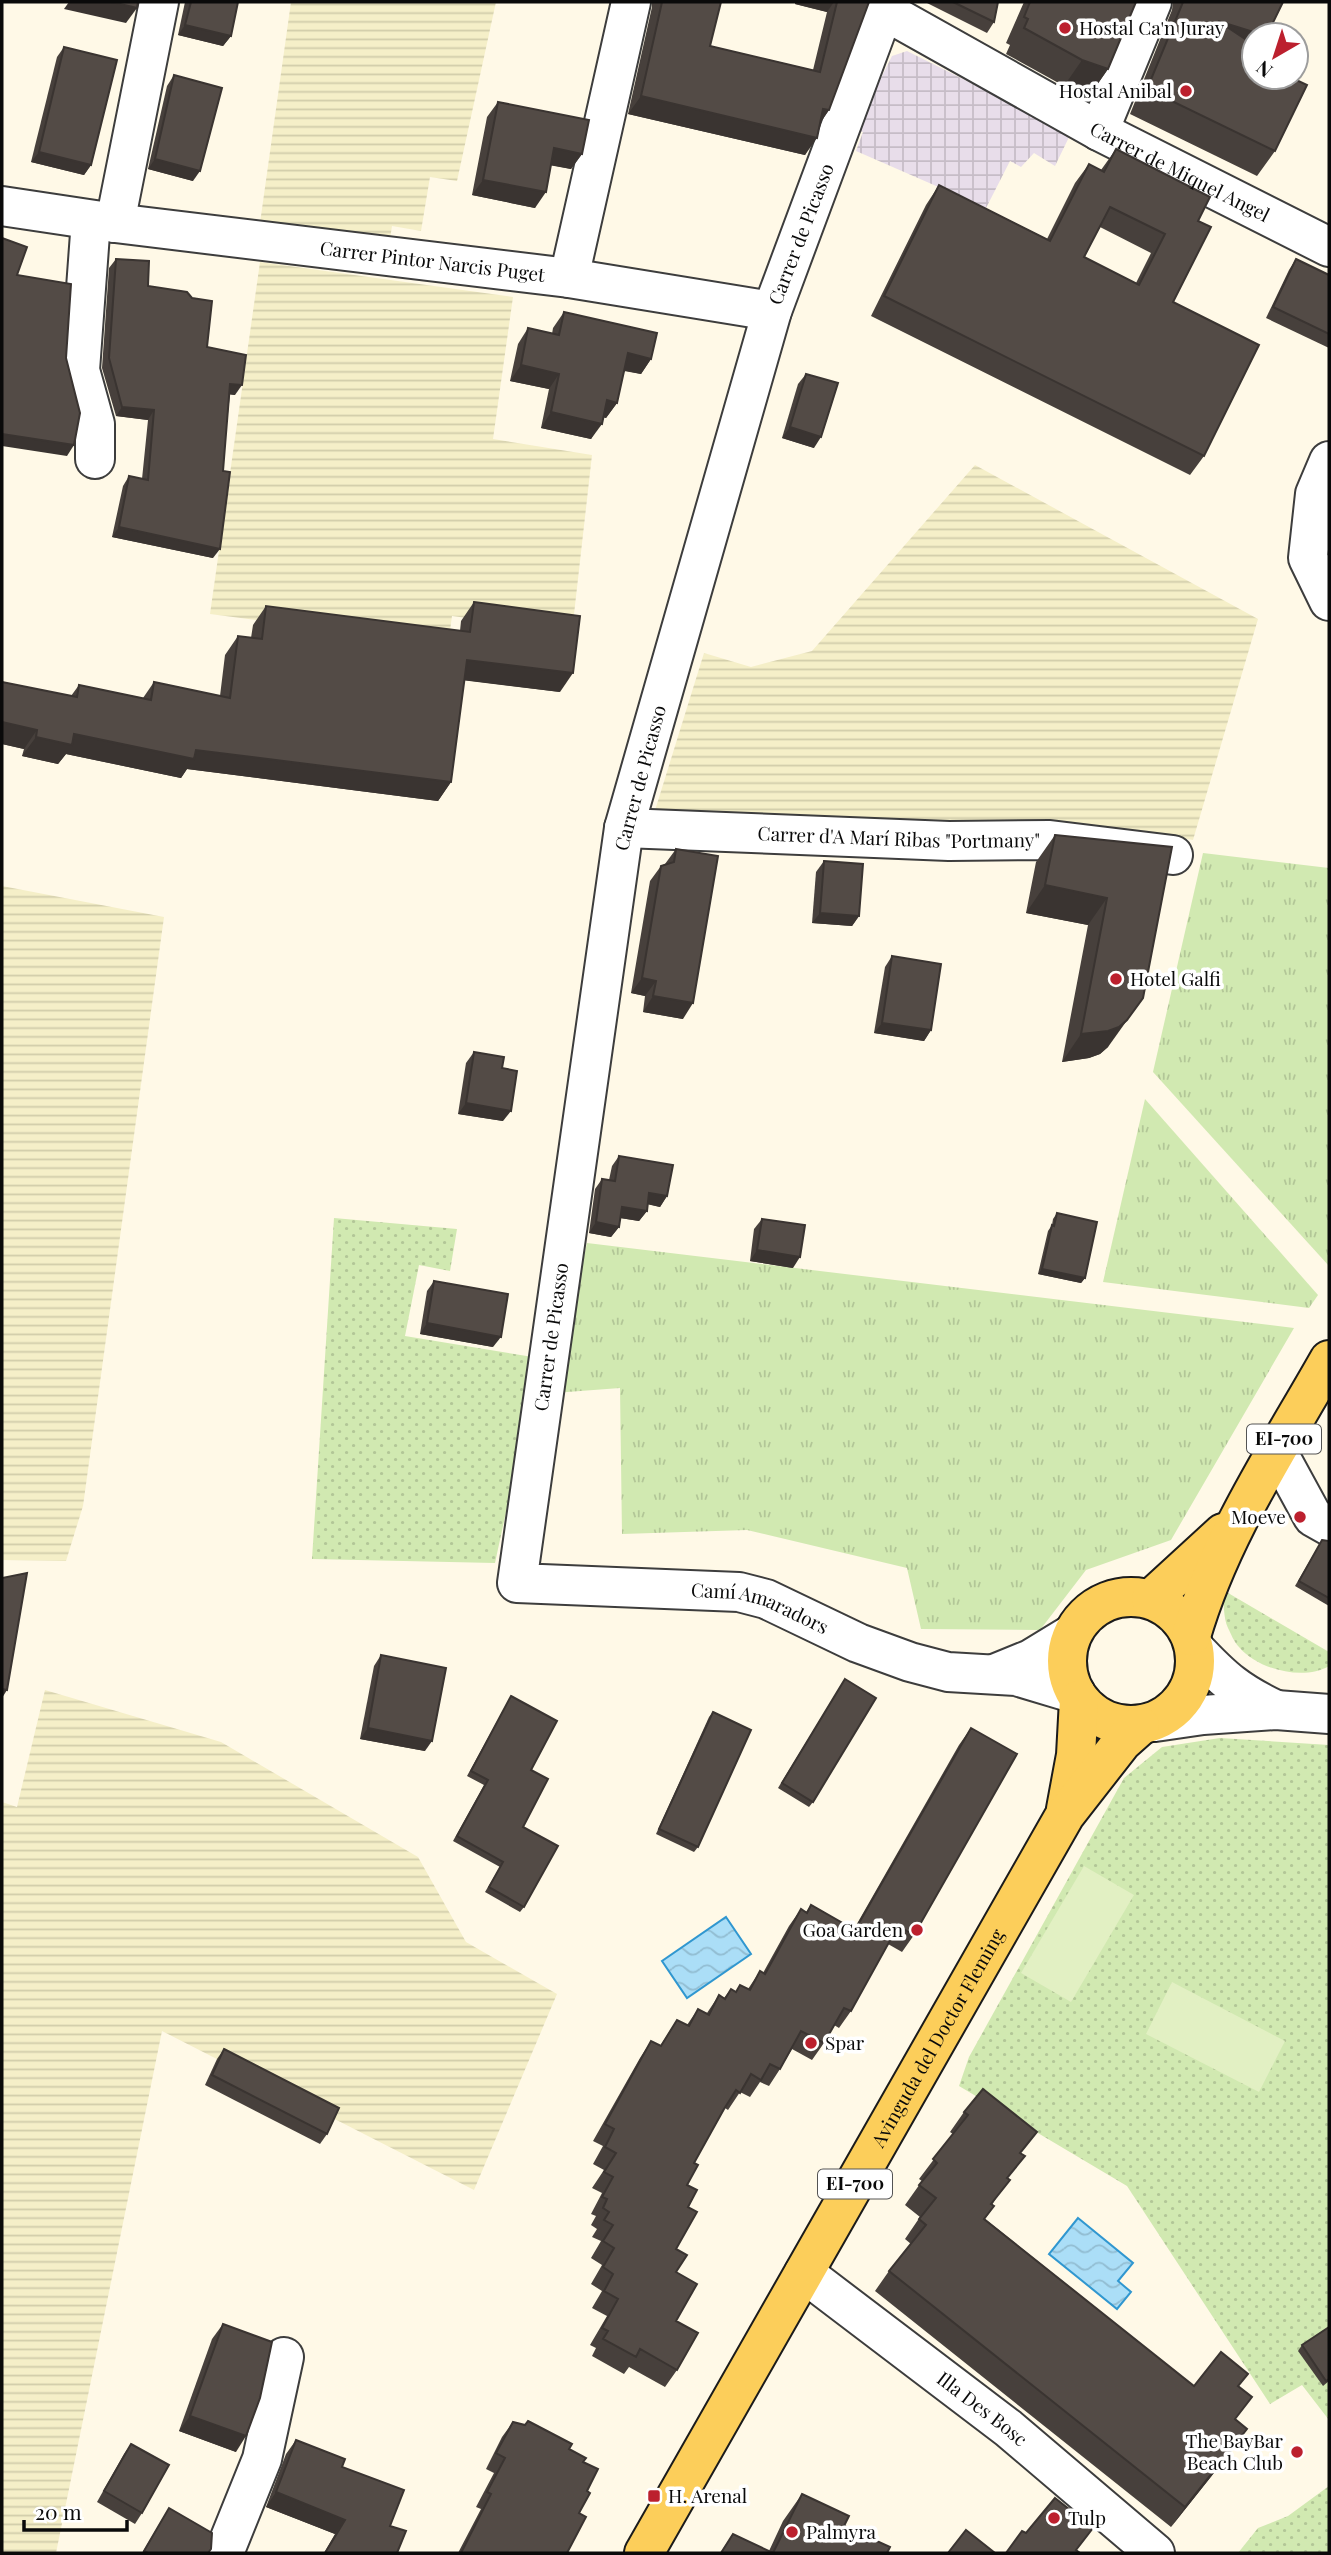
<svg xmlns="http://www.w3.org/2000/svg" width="1331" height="2555" viewBox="0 0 1331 2555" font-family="'Playfair Display',serif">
	<defs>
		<pattern id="industrial-grid" width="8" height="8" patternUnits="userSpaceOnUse" patternTransform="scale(1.75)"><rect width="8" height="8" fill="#e8ddea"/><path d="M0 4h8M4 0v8" fill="none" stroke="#c6bcc7"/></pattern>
		<pattern id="farmland-rules" width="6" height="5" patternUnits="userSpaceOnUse" patternTransform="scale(1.75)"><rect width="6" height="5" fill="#f5efc8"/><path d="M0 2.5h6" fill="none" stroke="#d1ccaa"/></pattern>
		<pattern id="grass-tufts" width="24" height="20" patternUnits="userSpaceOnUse" patternTransform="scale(1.75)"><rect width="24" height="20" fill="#d1e9b1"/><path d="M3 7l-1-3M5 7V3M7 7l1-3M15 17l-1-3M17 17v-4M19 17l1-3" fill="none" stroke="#b2c697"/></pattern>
		<pattern id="park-dots" width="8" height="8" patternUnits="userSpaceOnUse" patternTransform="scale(1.75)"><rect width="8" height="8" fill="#d1e9b1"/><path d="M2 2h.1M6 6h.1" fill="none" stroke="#b2c697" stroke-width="1.8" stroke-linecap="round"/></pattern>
		<pattern id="water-waves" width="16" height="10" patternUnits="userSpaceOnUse" patternTransform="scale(1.75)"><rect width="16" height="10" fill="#abdef7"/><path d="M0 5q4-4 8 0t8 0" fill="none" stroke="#92bdd2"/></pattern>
	</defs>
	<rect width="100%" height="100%" fill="#fff9e7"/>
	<!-- industrial -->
	<polygon fill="url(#industrial-grid)" points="907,51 1071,133 1055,166 1034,153 1021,167 1010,161 985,210 982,206 856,151 863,132 855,130 892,56"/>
	<!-- farmland -->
	<g fill="url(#farmland-rules)">
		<polygon points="291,2 496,2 457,181 430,177 421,231 392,226 390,239 260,223"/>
		<polygon points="260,262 513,297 493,439 592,455 572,632 452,616 448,645 210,614"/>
		<polygon points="975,465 1258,619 1193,840 1182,838 1179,848 652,820 704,653 751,667 812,651"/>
		<polygon points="2,886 164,917 83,1506 66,1561 2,1560"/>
		<polygon points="45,1690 221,1742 418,1857 466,1942 557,1994 474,2190 162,2031 56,2553 2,2553 2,1802 17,1807"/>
	</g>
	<!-- grass -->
	<g fill="url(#grass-tufts)">
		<polygon points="1203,853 1329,868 1329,1266 1153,1072"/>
		<polygon points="1145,1099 1318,1295 1309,1308 1103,1282"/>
		<polygon points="587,1243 1294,1328 1171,1540 1086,1570 1040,1630 921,1629 907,1568 747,1530 622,1534 620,1388 554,1393"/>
	</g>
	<!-- park -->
	<g fill="url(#park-dots)">
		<polygon points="334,1218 457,1229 450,1271 419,1265 405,1336 539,1358 495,1563 312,1559"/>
		<path d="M 1223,1590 L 1329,1652 L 1329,1666 C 1304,1681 1258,1670 1239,1647 C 1234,1642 1231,1634 1228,1628 C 1223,1618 1224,1602 1223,1590 Z"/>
		<polygon points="1220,1738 1329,1745 1329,2420 1302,2385 1270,2404 1127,2186 959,2086 969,2057 1124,1778 1162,1747"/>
		<polygon points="1329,2486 1329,2553 1238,2553 1258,2528 1288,2516"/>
	</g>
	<!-- pitch -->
	<g fill="#e2f0c3">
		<polygon points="1084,1866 1134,1895 1071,2002 1021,1973"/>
		<polygon points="1172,1982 1285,2041 1259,2092 1146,2034"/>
	</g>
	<!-- water -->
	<g fill="url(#water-waves)" stroke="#3097d0" stroke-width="2">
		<polygon points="726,1917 751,1954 687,1998 662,1961"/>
		<polygon points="1078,2218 1133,2263 1118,2281 1131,2292 1117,2309 1049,2254"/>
	</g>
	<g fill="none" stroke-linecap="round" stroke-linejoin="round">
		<defs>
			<g id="minor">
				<path id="s1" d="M 887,2 L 772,311 L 624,828 L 517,1583 L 739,1592 L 766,1599 L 858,1643 L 910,1662 L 948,1672 L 1016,1676 L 1076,1694"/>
				<path id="s2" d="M 885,11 L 1099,131 L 1329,247"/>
				<polyline points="1099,131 1152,2"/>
				<path id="s3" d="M 2,206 L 115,223 L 569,278 L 772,311"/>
				<polyline points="91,220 80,370 95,424 95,459"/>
				<polyline points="115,223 159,2"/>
				<polyline points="569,278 631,2"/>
				<polyline points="1329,461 1315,494 1308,558 1329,601"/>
				<path id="s4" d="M 624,828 L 949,841 L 1050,840 L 1173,855"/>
				<polyline points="1277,1451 1313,1517 1329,1526"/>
				<path d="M 1195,1649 C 1223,1679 1238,1692 1276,1710"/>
				<polyline points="994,1674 1031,1659 1072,1634"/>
				<polyline points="1155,1722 1203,1715 1276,1710 1329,1714"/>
				<path id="s5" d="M 804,2273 L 1008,2428 L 1155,2553"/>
				<polyline points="224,2553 262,2459 284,2357"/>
			</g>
			<g id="major">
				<circle cx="1131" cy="1661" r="64"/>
				<polyline points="1151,1599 1223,1533"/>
				<path d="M 1191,1636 C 1220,1536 1278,1450 1329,1360"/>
				<polyline points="1066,1809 1076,1755 1079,1700"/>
				<path id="s6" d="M 644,2553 L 1065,1815 L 1122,1742 L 1140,1726"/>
			</g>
		</defs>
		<!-- minor casing -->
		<use href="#minor" stroke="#3d3d3d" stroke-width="42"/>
		<!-- major casing -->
		<use href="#major" stroke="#1b1b1b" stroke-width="42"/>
		<!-- minor -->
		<use href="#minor" stroke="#fff" stroke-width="38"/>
		<!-- major -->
		<use href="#major" stroke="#fcce5a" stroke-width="38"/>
	</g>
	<!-- wall -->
	<g fill="#47403c" fill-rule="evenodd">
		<polygon points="185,2 238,2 231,36 223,46 178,35"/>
		<polygon points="652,2 721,2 710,46 813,70 827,12 795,4 795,2 869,2 829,110 820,123 805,155 628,114 652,7"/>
		<polygon points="925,2 998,2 994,22 987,33"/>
		<polygon points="1024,2 1136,2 1108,69 1090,95 1064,86 1006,54 1010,45 1006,43"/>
		<polygon points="1173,2 1283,2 1254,35 1254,77 1275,151 1257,176 1130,114 1172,10"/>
		<polygon points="64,47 91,165 84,175 31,162 57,57"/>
		<polygon points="174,75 193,181 148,169 167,86"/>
		<polygon points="498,102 582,154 571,169 551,165 535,208 472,195 487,117"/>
		<path d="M 1116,149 L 1198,221 L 1173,302 L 1204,456 L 1190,475 L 871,316 L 926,205 L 939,185 L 1047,239 L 1075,183 L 1089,164 L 1101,170 ZM 1100,227 L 1151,253 L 1136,283 L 1084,257 Z"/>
		<polygon points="116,259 148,286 207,347 235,395 230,394 213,558 112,537 123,486 129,476 142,479 148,420 116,416 102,368 109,268"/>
		<polygon points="1296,259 1329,275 1329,348 1266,318 1289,270"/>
		<polygon points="564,312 651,359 641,374 624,371 617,403 606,418 604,417 591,439 541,428 549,389 510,381 518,344 528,328 552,334 553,328"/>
		<polygon points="806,374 814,448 782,438 798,384"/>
		<polygon points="474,602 560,692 464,680 451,782 438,801 187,769 181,778 66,754 58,764 22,756 24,749 2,744 2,682 71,696 79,685 143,698 154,682 220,696 225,655 238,636 251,638 253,625 266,606 460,631 461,621"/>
		<polygon points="1055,835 1172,847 1108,1047 1100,1054 1089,1058 1062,1062 1088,925 1026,913 1036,862"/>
		<polygon points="676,849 683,1019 643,1012 645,996 631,993 650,881 661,866 665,864"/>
		<polygon points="824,861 859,916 852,926 812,923 816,872"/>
		<polygon points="892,956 931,1030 924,1041 874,1033 885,967"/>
		<polygon points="474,1052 502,1068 503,1121 458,1114 466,1063"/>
		<polygon points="619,1156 667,1196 660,1207 648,1204 647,1211 639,1221 620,1218 619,1227 611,1237 589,1233 595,1189 602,1179 609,1180 612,1166"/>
		<polygon points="1057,1213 1085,1278 1081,1283 1038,1274 1048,1231 1052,1225 1053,1219"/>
		<polygon points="762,1219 793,1268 750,1261 754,1229"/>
		<polygon points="434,1281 493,1347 420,1334 427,1291"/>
		<polygon points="1322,1540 1329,1541 1329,1606 1295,1586"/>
		<polygon points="381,1655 425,1751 360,1739 374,1666"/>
		<polygon points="842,1684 813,1802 809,1807 778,1788"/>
		<polygon points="511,1696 531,1770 523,1827 524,1907 520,1912 485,1892 500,1867 453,1841 484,1785 467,1776"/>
		<polygon points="713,1712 698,1847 694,1852 656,1834 709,1717"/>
		<polygon points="971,1728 914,1935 902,1952 888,1944 851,2011 839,2028 834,2025 824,2043 812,2060 792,2049 780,2069 769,2086 760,2082 750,2097 740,2092 728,2110 725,2108 694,2163 687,2185 688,2207 676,2249 677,2370 665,2387 629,2367 624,2374 592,2356 596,2348 590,2345 607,2316 592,2308 602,2291 591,2284 602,2265 591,2258 601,2241 592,2237 597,2229 591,2225 596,2216 591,2214 602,2193 592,2188 604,2170 593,2164 603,2146 593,2141 640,2058 651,2041 660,2046 677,2020 687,2025 698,2009 707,2013 719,1995 724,1998 731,1989 736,1992 740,1985 748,1989 760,1971 763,1973 789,1926 801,1909 806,1912 811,1905 854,1929 959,1745"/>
		<polygon points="224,2049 327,2134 320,2144 205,2085 217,2059"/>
		<polygon points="964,2112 1022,2154 992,2205 994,2206 985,2219 1194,2386 1239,2386 1233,2449 1171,2527 875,2291 889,2271 911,2244 905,2239 920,2217 905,2205 922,2181 919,2179 953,2134 950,2132"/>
		<polygon points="223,2324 236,2452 179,2431 212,2339"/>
		<polygon points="1302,2345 1329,2381 1323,2386 1298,2351"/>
		<polygon points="528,2421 569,2449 583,2462 587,2491 567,2553 458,2553 481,2509 476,2507 494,2473 486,2469 502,2437 513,2422 525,2425"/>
		<polygon points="296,2440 342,2467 390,2526 397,2553 324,2553 335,2534 266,2507 286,2454"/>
		<polygon points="131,2444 142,2513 135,2524 97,2502 124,2454"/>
		<polygon points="802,2494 844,2526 887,2553 720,2553 733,2534 769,2551 783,2521"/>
		<polygon points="169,2508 208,2553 142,2553"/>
	</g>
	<!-- shaded-wall -->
	<g fill="#3a3431">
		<polygon points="69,2 112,2 137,8 126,23 64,9"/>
		<polygon points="797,2 834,2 827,12 795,4"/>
		<polygon points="1218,21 1263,35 1254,35 1254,53"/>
		<polygon points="185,25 231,36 223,46 178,35"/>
		<polygon points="1082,60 1108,69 1090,95 1064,86"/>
		<polygon points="641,96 817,138 805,155 628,114"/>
		<polygon points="823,109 829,110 817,128"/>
		<polygon points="554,148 582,154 571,169 543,164"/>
		<polygon points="39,152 91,165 84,175 31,162"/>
		<polygon points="155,159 200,171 193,181 148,169"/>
		<polygon points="483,180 546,192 535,208 472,195"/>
		<polygon points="628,353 651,359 641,374 617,369"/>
		<polygon points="521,365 559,374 549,389 510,381"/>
		<polygon points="230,384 242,385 235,395 224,394"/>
		<polygon points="607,400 617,403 606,418 596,416"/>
		<polygon points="122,407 154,410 148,420 116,416"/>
		<polygon points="551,412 602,424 591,439 541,428"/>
		<polygon points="790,427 821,437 814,448 782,438"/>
		<polygon points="2,434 74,445 67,456 2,446"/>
		<polygon points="119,527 220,549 213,558 112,537"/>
		<polygon points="467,660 573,673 560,692 453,679"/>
		<polygon points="2,722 37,730 24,749 2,744"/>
		<polygon points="74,734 196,750 451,782 438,801 187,769 181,778 66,754 58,764 22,756 36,737"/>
		<polygon points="1045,885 1107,898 1088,925 1026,913"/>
		<polygon points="820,913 859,916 852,926 812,923"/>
		<polygon points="642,978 656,981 645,996 631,993"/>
		<polygon points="653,996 693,1003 683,1019 643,1012"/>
		<polygon points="1143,998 1108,1047 1100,1054 1089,1058 1062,1062 1081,1034"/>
		<polygon points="882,1023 931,1030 924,1041 874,1033"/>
		<polygon points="466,1103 511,1111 503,1121 458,1114"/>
		<polygon points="649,1193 667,1196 660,1207 642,1203"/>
		<polygon points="622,1207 647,1211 639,1221 614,1217"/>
		<polygon points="596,1222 619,1227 611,1237 589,1233"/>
		<polygon points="757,1250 800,1257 793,1268 750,1261"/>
		<polygon points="1042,1269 1085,1278 1081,1283 1038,1274"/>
		<polygon points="427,1323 501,1337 493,1347 420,1334"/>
		<polygon points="2,1689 7,1690 2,1698"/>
		<polygon points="368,1728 432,1741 425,1751 360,1739"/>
		<polygon points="190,2416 246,2436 236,2452 179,2431"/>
		<polygon points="1247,2429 1233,2449 1171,2527 1185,2507"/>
		<polygon points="276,2492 345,2520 335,2534 266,2507"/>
	</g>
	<!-- building -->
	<g fill="#534b46" stroke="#3a3431" stroke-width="2" fill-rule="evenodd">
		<polygon points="112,2 138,2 137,8"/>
		<polygon points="191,2 238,2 231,36 185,25"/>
		<polygon points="662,2 721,2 710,46 820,72 837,2 869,2 829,110 823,109 817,138 641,96"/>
		<polygon points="953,2 998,2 994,22"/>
		<polygon points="1030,2 1136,2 1108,69 1082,60 1024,28 1028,19 1024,17"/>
		<polygon points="1183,2 1283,2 1267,35 1263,35 1218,21 1254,45 1254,77 1290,77 1307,85 1275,151 1147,89"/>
		<polygon points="64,47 117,60 91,165 39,152"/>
		<polygon points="174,75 222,88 200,171 155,159"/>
		<polygon points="498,102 589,120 582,154 554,148 546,192 483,180"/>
		<path d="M 1116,149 L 1210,197 L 1198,221 L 1211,227 L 1173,302 L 1259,345 L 1204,456 L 884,296 L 939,185 L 1050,241 L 1089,164 L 1104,172 ZM 1110,207 L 1165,234 L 1139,285 L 1084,257 Z"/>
		<polygon points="2,238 27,247 17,275 71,284 66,358 80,413 74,445 2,434"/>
		<polygon points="116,259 149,261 148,286 187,292 192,298 212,301 207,347 246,355 242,385 230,384 223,471 230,472 220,549 119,527 129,476 148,480 154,410 122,407 109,358"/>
		<polygon points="1296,259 1329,275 1329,334 1273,307"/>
		<polygon points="564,312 657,333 651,359 628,353 617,403 607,400 602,424 551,412 559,374 521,365 528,328 559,335"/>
		<polygon points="806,374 838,383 821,437 790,427"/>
		<polygon points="474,602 580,616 573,673 467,660 451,782 196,750 194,759 74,734 72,745 36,737 37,730 2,722 2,682 77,697 79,685 151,700 154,682 230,698 238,636 262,639 266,606 470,632"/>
		<polygon points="1055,835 1172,847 1143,998 1127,1020 1119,1027 1108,1031 1081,1034 1107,898 1045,885"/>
		<polygon points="676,849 718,856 693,1003 653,996 656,981 642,978 661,866 674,862"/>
		<polygon points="824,861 863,864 859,916 820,913"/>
		<polygon points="892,956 941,964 931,1030 882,1023"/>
		<polygon points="474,1052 504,1057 502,1068 517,1071 511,1111 466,1103"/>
		<polygon points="619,1156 673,1165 667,1196 649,1193 647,1211 622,1207 619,1227 596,1222 602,1179 615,1181"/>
		<polygon points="1057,1213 1097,1222 1085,1278 1042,1269 1052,1225 1054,1226"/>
		<polygon points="762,1219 805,1225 800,1257 757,1250"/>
		<polygon points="434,1281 508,1294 501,1337 427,1323"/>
		<polygon points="1322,1540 1329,1541 1329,1598 1299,1581"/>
		<polygon points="27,1573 7,1690 2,1689 2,1578"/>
		<polygon points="381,1655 446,1668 432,1741 368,1728"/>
		<polygon points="845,1679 876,1698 813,1802 782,1783"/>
		<polygon points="511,1696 557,1721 531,1770 548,1779 523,1827 558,1846 524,1907 489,1887 503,1862 457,1836 488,1780 471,1771"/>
		<polygon points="713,1712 751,1730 698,1847 659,1829"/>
		<polygon points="971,1728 1017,1754 914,1935 898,1926 851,2011 844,2008 824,2043 801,2031 780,2069 770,2064 761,2080 751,2074 740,2093 736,2090 724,2109 694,2163 698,2165 687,2185 697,2190 688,2207 697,2212 676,2249 687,2255 676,2272 697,2284 676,2321 698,2333 677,2370 640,2349 636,2357 603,2339 608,2331 602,2328 618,2299 604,2291 613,2274 603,2267 614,2248 603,2241 613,2225 604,2220 609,2212 603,2208 607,2199 602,2197 613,2177 604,2172 616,2153 605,2147 614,2129 605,2124 651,2041 661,2046 677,2020 689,2026 698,2009 709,2015 719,1995 725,1999 731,1989 736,1992 740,1985 750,1990 760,1971 765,1974 801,1909 807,1913 811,1905 855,1930"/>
		<polygon points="224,2049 339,2108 327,2134 212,2075"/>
		<polygon points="983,2089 1037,2132 1020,2153 1025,2156 1007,2178 1010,2180 991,2204 994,2206 984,2219 1194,2386 1221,2352 1248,2374 1238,2386 1252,2397 1235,2419 1247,2429 1185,2507 889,2271 926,2225 919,2219 936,2198 919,2185 937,2163 933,2159 968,2115 964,2112"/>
		<polygon points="223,2324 272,2342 260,2398 246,2436 190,2416"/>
		<polygon points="1329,2327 1329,2379 1326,2381 1302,2345"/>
		<polygon points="528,2421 572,2444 569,2449 586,2458 583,2462 598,2469 587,2491 590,2493 579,2513 586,2517 567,2553 461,2553 491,2494 487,2492 505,2458 496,2453 513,2422 525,2425"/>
		<polygon points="296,2440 345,2459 342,2467 404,2490 390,2526 406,2531 397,2553 325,2553 345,2520 276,2492"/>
		<polygon points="131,2444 169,2465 142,2513 104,2491"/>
		<polygon points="802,2494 849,2516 844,2526 890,2547 887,2553 721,2553 733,2534 773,2553"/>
		<polygon points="1055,2498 1093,2528 1076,2550 1080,2553 1006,2553 1022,2531 1026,2533"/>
		<polygon points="169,2508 212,2533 211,2549 208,2553 148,2553 144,2551"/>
		<polygon points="966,2530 995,2553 948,2553"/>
	</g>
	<!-- markers -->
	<g fill="#bc202e" stroke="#fff" stroke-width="2.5">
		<circle cx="1065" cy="28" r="7"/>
		<circle cx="1186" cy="91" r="7"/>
		<circle cx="1116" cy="979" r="7"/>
		<circle cx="1300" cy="1517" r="7"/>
		<circle cx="917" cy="1930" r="7"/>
		<circle cx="811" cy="2043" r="7"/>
		<circle cx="1297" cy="2452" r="7"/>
		<rect x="647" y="2489" width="14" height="14" rx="3.5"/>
		<circle cx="1054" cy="2518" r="7"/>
		<circle cx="792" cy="2532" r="7"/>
	</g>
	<g text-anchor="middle" stroke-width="7" stroke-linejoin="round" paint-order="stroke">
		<!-- shield labels -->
		<g fill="#fff" stroke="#545454" stroke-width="2">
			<rect x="1247" y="1424.5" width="74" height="29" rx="5"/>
			<rect x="818" y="2169.5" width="74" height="29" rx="5"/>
		</g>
		<g font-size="18" font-weight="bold" fill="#0a0a0a">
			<text x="1284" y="1445">EI-700</text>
			<text x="855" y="2190">EI-700</text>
		</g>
		<!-- poi labels -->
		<g font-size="19" fill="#0a0a0a" stroke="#fff" text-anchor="start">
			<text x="1079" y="35">Hostal Ca'n Juray</text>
			<text x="1172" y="98" text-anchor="end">Hostal Anibal</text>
			<text x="1130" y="986">Hotel Galfi</text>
			<text x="1286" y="1524" text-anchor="end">Moeve</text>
			<text x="903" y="1937" text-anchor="end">Goa Garden</text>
			<text x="825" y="2050">Spar</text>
			<text x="1283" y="2448" text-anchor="end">The BayBar<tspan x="1283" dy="22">Beach Club</tspan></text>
			<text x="668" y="2503">H. Arenal</text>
			<text x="1068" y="2525">Tulp</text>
			<text x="806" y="2539">Palmyra</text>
		</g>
		<!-- street labels -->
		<g font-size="19" fill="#0a0a0a" stroke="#fff">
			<text dy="7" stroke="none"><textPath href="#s2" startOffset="336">Carrer de Miquel Angel</textPath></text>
			<text transform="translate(801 234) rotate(-69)" y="7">Carrer de Picasso</text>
			<text dy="7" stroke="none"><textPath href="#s3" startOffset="434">Carrer Pintor Narcis Puget</textPath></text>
			<text transform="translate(640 778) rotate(-75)" y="7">Carrer de Picasso</text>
			<text dy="7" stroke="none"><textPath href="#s4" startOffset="275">Carrer d'A Marí Ribas "Portmany"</textPath></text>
			<text transform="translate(551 1337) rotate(-82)" y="7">Carrer de Picasso</text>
			<text dy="7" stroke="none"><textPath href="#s1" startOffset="1876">Camí Amaradors</textPath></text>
			<text dy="7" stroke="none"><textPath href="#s6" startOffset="593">Avinguda del Doctor Fleming</textPath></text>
			<text dy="7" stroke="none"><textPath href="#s5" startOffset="224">Illa Des Bosc</textPath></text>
		</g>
	</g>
	<!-- border -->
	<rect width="1331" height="2555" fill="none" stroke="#0a0a0a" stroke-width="7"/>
	<!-- north arrow -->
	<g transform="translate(1275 56) rotate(219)"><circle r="33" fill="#ffffff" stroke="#9d9d9d" stroke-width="2"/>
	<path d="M0-5L12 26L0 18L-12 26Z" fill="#bc202e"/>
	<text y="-10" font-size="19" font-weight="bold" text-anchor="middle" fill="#0a0a0a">N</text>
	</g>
	<!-- scale -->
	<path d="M24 2520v10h103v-10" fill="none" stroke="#0a0a0a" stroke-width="3.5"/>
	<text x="35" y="2520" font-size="21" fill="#0a0a0a" stroke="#ffffff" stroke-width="5" paint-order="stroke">20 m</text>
</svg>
